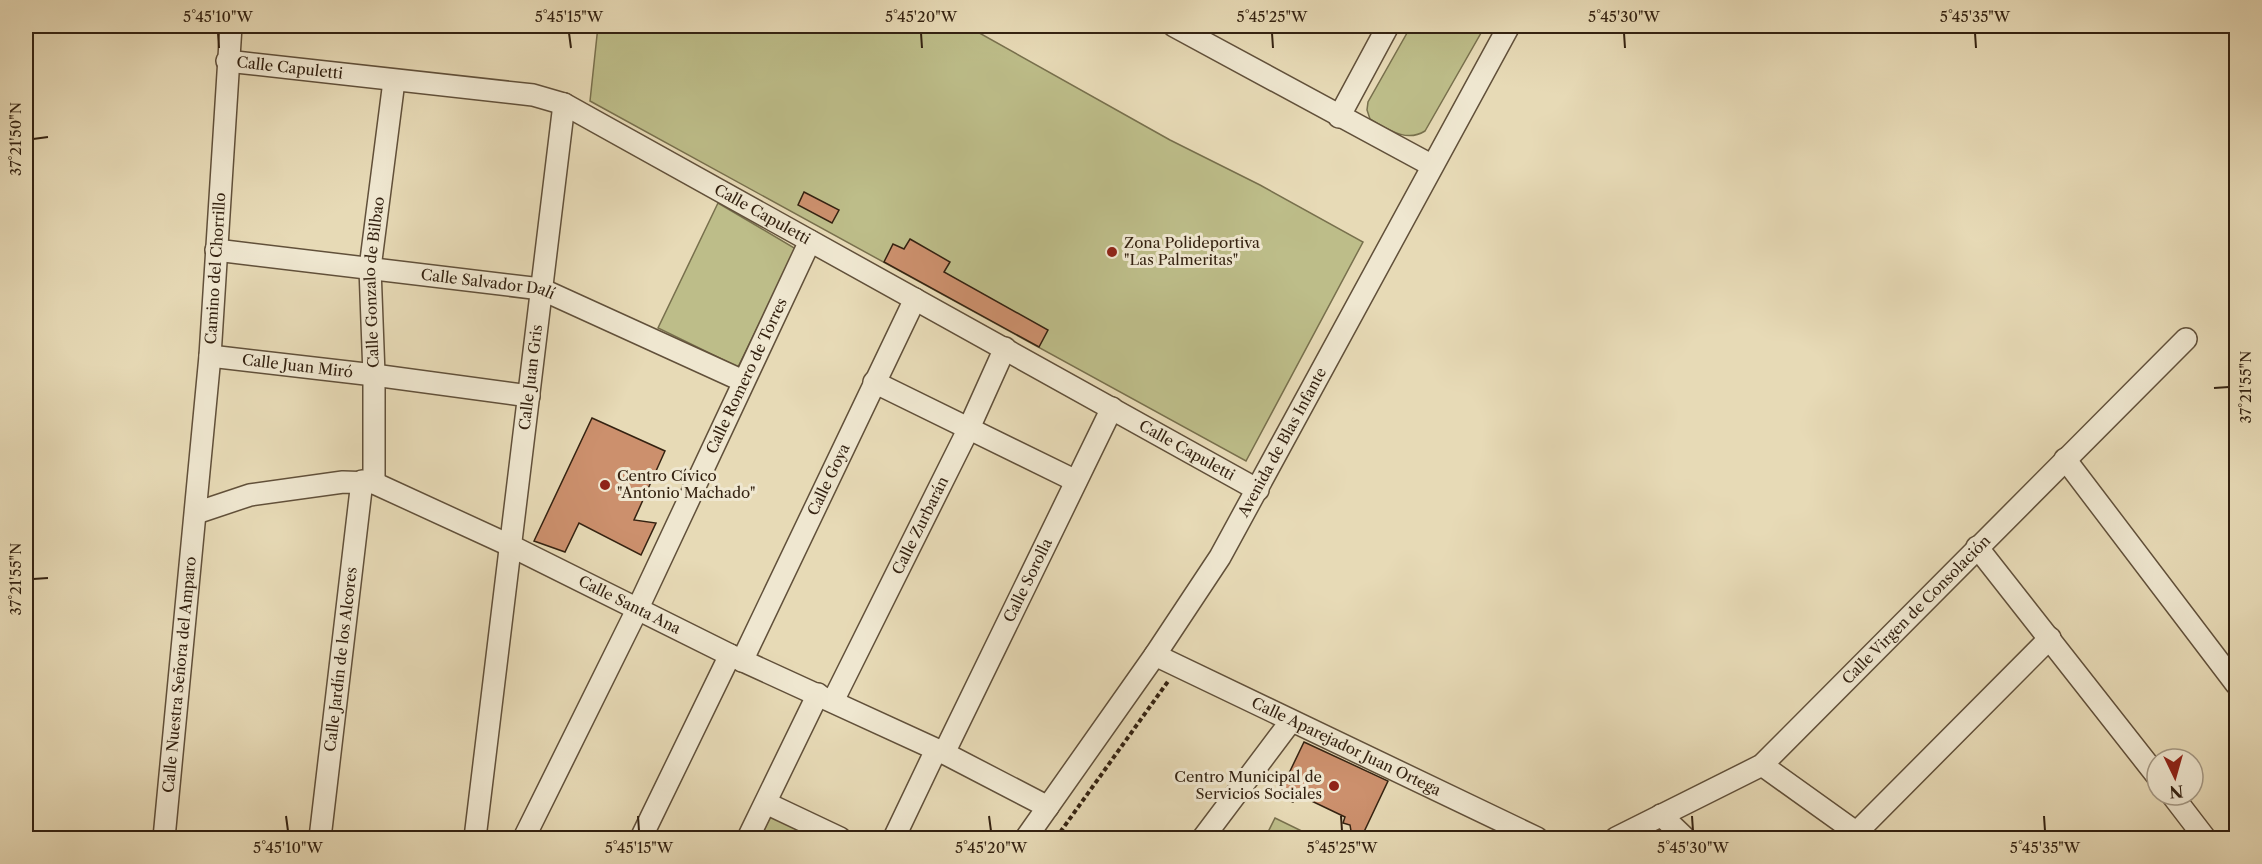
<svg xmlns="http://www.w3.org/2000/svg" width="2262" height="864" viewBox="0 0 2262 864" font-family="'Libre Caslon Text',serif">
	<rect width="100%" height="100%" fill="#e7dab6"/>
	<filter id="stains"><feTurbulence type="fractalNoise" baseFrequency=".00333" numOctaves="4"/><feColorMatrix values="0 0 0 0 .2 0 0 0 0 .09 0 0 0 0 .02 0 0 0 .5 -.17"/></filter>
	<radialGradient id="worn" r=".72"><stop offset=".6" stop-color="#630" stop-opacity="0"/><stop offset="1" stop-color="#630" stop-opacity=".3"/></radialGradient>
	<!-- green -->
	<g fill="#bdbd89" stroke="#78704d" stroke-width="1.5">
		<polygon points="598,26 967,26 1170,140 1260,185 1363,242 1246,461 590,101"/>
		<path d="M 1411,26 L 1485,26 L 1425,131 C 1406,143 1388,129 1370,119 L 1367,110 L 1368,102 Z"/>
		<polygon points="718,203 796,249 738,367 658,328"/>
		<polygon points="772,813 826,838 760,838"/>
		<polygon points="1275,818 1310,835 1308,838 1265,838"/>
	</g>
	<!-- building -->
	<g fill="#cc906d" stroke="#342211" stroke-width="1.5">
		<polygon points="804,192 839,210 832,223 798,205"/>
		<polygon points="910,239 950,262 944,272 1048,330 1039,347 884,262 893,244 904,249"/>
		<polygon points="592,418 665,451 634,520 656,523 641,555 579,523 565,552 534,541"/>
		<polygon points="1304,742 1388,781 1362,836 1351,831 1350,825 1343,823 1345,817 1297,794 1293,802 1278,796"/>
	</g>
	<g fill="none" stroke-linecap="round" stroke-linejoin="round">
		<defs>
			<g id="street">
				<polyline points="1174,26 1431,165"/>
				<path id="s1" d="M 227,61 L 533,95 L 564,104 L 1258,490"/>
				<polyline points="1339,117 1388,26"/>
				<path id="s2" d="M 216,250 L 541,289 L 743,381"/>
				<path id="s3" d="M 210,356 L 374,375 L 529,396"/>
				<polyline points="874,382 1076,481"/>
				<polyline points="2065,459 2236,684"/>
				<path id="s4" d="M 374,483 L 374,375 L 370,268 L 394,81"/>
				<path id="s5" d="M 196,513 L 250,495 L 343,482 L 374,483 L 509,545 L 730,655 L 944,753 L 1048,807"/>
				<polyline points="1977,547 2157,776"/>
				<path id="s6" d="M 1155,655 L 1537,838"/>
				<path id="s7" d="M 742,661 L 915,299"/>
				<path id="s8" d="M 833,701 L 969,428 L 1005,348"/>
				<path id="s9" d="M 944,753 L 1112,408"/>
				<polyline points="1762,765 1864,838"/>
				<polyline points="2172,795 2205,838"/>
				<polyline points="766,803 840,838"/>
				<polyline points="1661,815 1685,838"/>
				<polyline points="1856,833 2050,638"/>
				<path id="s10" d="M 164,838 L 210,356 L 231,26"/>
				<path id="s11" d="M 320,838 L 362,481"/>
				<path id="s12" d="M 475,838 L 564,104"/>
				<path id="s13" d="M 524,838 L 637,610 L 810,241"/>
				<polyline points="641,838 730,655"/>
				<polyline points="748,838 818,694"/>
				<polyline points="894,838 936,750"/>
				<path id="s14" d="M 1026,838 L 1155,655 L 1220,557 L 1509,26"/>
				<polyline points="1203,838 1291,721"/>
				<path id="s15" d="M 1616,838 L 1762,765 L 2186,339"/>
			</g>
		</defs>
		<!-- street casing -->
		<use href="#street" stroke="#61503a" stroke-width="24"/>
		<!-- path -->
		<polyline stroke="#342211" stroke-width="4" stroke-dasharray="4.5 3" stroke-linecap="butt" points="1056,838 1169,680"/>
		<!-- street -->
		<use href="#street" stroke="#efe7d0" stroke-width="21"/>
	</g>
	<!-- ticks -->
	<path fill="none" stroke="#342211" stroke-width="2" d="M 218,33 L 219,48M 569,33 L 571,48M 921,33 L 922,48M 1272,33 L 1273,48M 1624,33 L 1625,48M 1975,33 L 1976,48M 33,139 L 48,137M 2214,388 L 2229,387M 33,579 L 48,578M 286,816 L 288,831M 638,816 L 639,831M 989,816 L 991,831M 1341,816 L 1342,831M 1692,816 L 1693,831M 2044,816 L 2045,831"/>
	<!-- markers -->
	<g fill="#8f2418" stroke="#efe7d0" stroke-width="2">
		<circle cx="1112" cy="252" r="6"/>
		<circle cx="605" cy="485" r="6"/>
		<circle cx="1334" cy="786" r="6"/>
	</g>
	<g text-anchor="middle" stroke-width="6" stroke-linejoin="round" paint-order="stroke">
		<!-- street labels -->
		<g font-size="15" fill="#342211" stroke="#efe7d0">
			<text dy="5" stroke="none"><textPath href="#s1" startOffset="63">Calle Capuletti</textPath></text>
			<text dy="5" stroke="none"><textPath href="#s1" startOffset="567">Calle Capuletti</textPath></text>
			<text dy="5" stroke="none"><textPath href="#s10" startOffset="572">Camino del Chorrillo</textPath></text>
			<text dy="5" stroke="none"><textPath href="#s4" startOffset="201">Calle Gonzalo de Bilbao</textPath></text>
			<text dy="5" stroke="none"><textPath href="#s2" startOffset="274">Calle Salvador Dalí</textPath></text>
			<text dy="5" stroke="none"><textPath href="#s3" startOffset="88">Calle Juan Miró</textPath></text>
			<text dy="5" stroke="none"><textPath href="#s13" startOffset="513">Calle Romero de Torres</textPath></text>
			<text dy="5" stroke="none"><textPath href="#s12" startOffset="464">Calle Juan Gris</textPath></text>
			<text dy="5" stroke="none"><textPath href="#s14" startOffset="472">Avenida de Blas Infante</textPath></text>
			<text dy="5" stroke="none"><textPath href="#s1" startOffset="1053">Calle Capuletti</textPath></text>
			<text dy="5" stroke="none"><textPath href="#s7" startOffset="201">Calle Goya</textPath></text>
			<text dy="5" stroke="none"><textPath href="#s8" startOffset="196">Calle Zurbarán</textPath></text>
			<text dy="5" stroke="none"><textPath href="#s9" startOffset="192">Calle Sorolla</textPath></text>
			<text dy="5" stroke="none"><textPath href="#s5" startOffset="465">Calle Santa Ana</textPath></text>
			<text dy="5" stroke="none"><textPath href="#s15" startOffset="382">Calle Virgen de Consolación</textPath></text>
			<text dy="5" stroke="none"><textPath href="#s11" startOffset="180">Calle Jardín de los Alcores</textPath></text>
			<text dy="5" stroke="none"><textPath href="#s10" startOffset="164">Calle Nuestra Señora del Amparo</textPath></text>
			<text dy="5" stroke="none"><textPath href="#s6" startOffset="212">Calle Aparejador Juan Ortega</textPath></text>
		</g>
		<!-- poi labels -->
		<g font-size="15" fill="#342211" stroke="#efe7d0" text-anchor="start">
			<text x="1124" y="248">Zona Polideportiva<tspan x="1124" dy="17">"Las Palmeritas"</tspan></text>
			<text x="617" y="481">Centro Cívico<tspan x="617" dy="17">"Antonio Machado"</tspan></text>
			<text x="1322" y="782" text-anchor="end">Centro Municipal de<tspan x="1322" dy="17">Servicios Sociales</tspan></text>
		</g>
	</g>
	<!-- margin -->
	<rect width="2262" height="864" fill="none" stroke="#e7dab6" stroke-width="66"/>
	<!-- north arrow -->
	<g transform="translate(2175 777) rotate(175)"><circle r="28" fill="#efe7d0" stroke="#a49884" stroke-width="1.5"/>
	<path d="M0-4.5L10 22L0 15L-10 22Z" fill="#8f2418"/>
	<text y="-9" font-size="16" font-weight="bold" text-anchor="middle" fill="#342211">N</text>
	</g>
	<rect x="33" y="33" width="2196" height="798" fill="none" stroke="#342211" stroke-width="2"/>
	<g font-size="15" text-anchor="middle" fill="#342211">
		<text x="218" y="22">5°45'10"W</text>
		<text x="569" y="22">5°45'15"W</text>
		<text x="921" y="22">5°45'20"W</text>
		<text x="1272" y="22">5°45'25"W</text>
		<text x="1624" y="22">5°45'30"W</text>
		<text x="1975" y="22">5°45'35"W</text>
		<text transform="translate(16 139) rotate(-90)" y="5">37°21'50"N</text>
		<text transform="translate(2246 387) rotate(-90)" y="5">37°21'55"N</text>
		<text transform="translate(16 579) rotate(-90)" y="5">37°21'55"N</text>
		<text x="288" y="853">5°45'10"W</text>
		<text x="639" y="853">5°45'15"W</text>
		<text x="991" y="853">5°45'20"W</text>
		<text x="1342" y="853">5°45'25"W</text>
		<text x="1693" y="853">5°45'30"W</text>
		<text x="2045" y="853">5°45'35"W</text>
	</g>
	<rect width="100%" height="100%" filter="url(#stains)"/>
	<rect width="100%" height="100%" fill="url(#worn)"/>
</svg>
